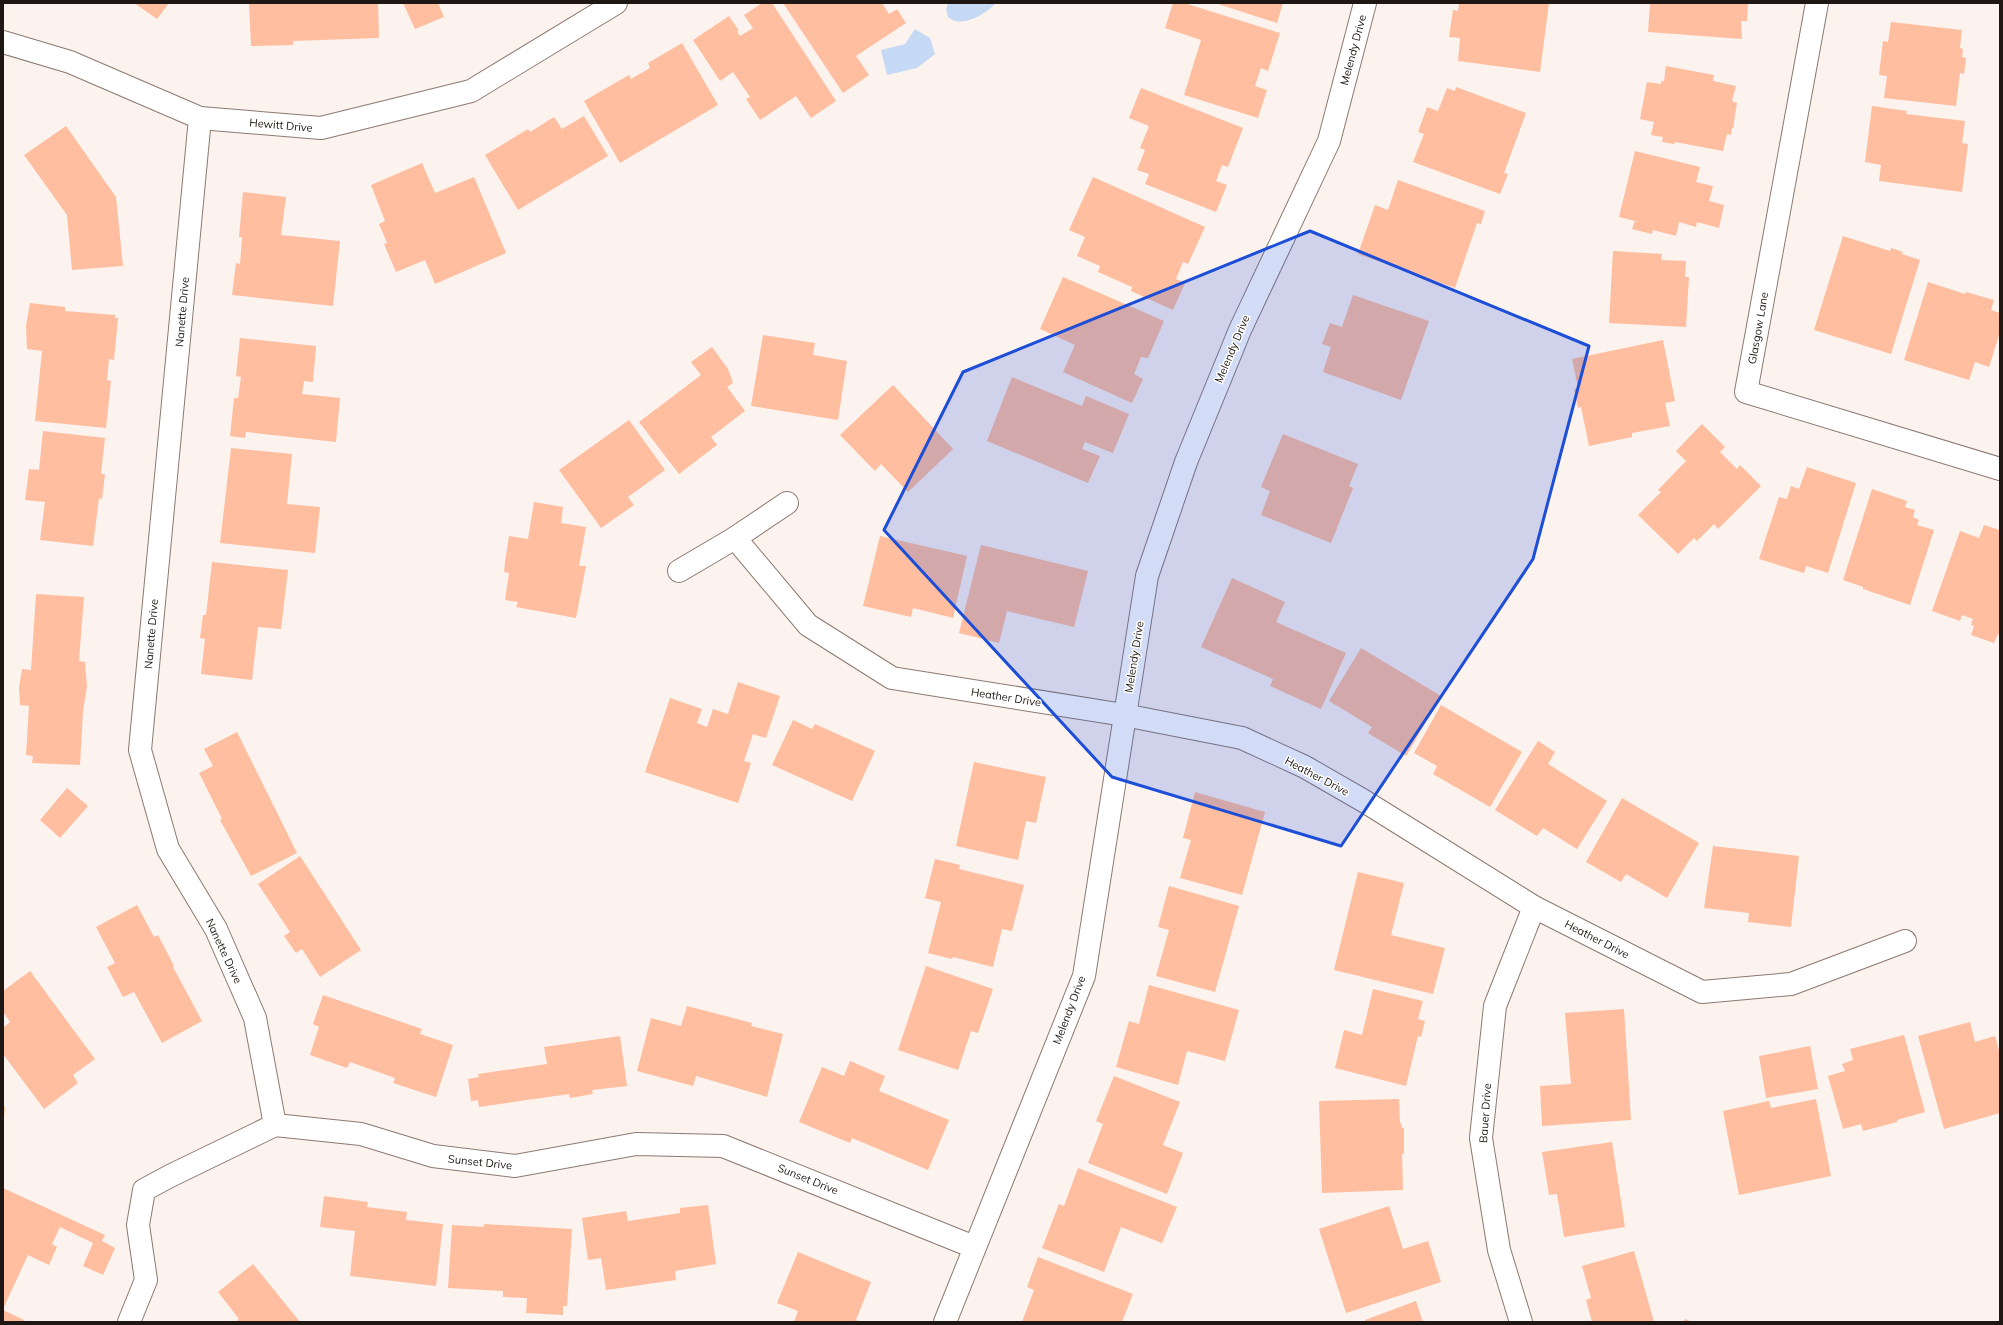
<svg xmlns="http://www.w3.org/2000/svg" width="2003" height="1325" viewBox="0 0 2003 1325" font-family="Mulish,sans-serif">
	<rect width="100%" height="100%" fill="#fcf3ef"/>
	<!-- water -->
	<g fill="#c6d9f4">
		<path d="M 948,3 L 996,3 C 986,14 961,29 948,17 L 946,9 Z"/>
		<polygon points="915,29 930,38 935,54 917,68 887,75 881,50 905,44"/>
	</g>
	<!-- building -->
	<g fill="#ffbe9f">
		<polygon points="134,3 169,3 157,19"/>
		<polygon points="249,3 378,3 379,38 293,41 293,45 251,46"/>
		<polygon points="403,3 438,3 444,17 415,29"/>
		<polygon points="762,3 772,3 836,101 811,118 796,96 760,120 746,99 750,97 733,72 720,81 693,40 729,16 739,31 737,31 740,36 753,28 744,15"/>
		<polygon points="783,3 882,3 889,14 897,9 906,23 856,56 869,75 843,93"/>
		<polygon points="1173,3 1184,3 1280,33 1268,71 1261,68 1255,86 1267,90 1258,118 1184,95 1201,40 1165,28"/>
		<polygon points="1215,3 1283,3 1277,23"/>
		<polygon points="1459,3 1549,3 1540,72 1458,61 1460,38 1449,37 1453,10 1458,11"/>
		<polygon points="1650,3 1748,3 1747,21 1741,21 1742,39 1648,32"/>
		<polygon points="1891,22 1962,30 1960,48 1963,49 1962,57 1966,58 1964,74 1960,73 1956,106 1884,98 1887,76 1879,75 1883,41 1888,42"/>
		<polygon points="682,43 718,105 620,163 584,101 629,75 631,79 650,68 648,63"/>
		<polygon points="1666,66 1714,75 1713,81 1736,86 1732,101 1737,103 1733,128 1732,128 1731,135 1727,134 1723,151 1675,142 1674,144 1662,142 1663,137 1651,135 1654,122 1640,119 1647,82 1661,84 1661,81 1664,81"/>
		<polygon points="1456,87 1526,113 1504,173 1508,174 1500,194 1413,162 1424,134 1418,132 1427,107 1438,111 1447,88 1455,91"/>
		<polygon points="1141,88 1243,128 1228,167 1222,165 1216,181 1227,185 1216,212 1145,184 1149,174 1137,170 1145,150 1140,148 1149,126 1129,118"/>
		<polygon points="1872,106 1907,111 1906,114 1965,121 1962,143 1968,144 1962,192 1879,181 1881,165 1865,162"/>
		<polygon points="584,116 608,156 518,210 485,155 528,129 530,132 554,117 562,129"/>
		<polygon points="66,126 116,197 123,266 72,270 67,215 24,155"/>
		<polygon points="1635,151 1700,167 1696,182 1713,186 1709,201 1724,205 1719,228 1697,222 1696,227 1679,222 1676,236 1653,230 1652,234 1632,229 1635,221 1619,217"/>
		<polygon points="422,163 435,193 474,177 506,253 435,284 425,260 396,272 384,244 387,243 379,224 385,221 371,185"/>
		<polygon points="1093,177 1205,227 1188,264 1183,262 1176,279 1185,283 1173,310 1131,291 1132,287 1098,272 1100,266 1077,256 1085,237 1069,230"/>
		<polygon points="1398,180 1485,211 1481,224 1477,223 1455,288 1358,254 1375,205 1388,210"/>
		<polygon points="243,192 286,197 281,235 340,241 333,306 232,295 236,263 240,264 242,237 239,237"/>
		<polygon points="1843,236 1890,251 1891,248 1903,252 1902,254 1920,260 1891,354 1814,330"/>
		<polygon points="1613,251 1662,254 1661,260 1686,261 1685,277 1689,277 1686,327 1609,323"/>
		<polygon points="1063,277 1164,321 1148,358 1141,357 1134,374 1143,379 1132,403 1063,372 1075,345 1040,329"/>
		<polygon points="1928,282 1965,294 1966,292 1994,300 1991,310 2000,313 2000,332 1989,367 1975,362 1969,380 1904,360"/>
		<polygon points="1353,295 1429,321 1401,400 1323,372 1331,347 1322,344 1330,323 1342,327"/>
		<polygon points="30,303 65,307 65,311 115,315 115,318 118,318 114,360 109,359 107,380 111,381 106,428 35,421 42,351 27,349 26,326"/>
		<polygon points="763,335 815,343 813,355 847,361 838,420 751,406"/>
		<polygon points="240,338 316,346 313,382 304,381 302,394 340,398 336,442 246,432 245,438 230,436 234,398 238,398 241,377 236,376"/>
		<polygon points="1663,340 1675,401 1665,403 1670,426 1632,433 1632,437 1589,446 1581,407 1578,408 1574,389 1578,388 1572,359"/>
		<polygon points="712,347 728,369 733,383 727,387 745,411 711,437 717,445 679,474 639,422 701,375 691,362"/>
		<polygon points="1012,377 1082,406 1086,396 1129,414 1113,453 1085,442 1082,449 1100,456 1088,483 987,441"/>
		<polygon points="893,385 953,449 908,492 881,464 875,471 840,435"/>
		<polygon points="629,420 665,470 628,497 634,505 601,528 559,470"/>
		<polygon points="1702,424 1725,447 1720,452 1737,469 1740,465 1761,486 1718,529 1714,524 1697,541 1694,538 1678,554 1638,515 1661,492 1658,490 1686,461 1676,451"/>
		<polygon points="43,431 105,438 101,474 105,474 102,499 99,498 93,546 40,540 45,502 25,500 29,469 39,470"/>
		<polygon points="1283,434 1358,464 1349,486 1353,488 1331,543 1261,515 1270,491 1261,487"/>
		<polygon points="231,448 292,454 287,504 320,507 315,553 220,543"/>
		<polygon points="1807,467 1856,483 1828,573 1806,566 1804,573 1759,559 1779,497 1787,499 1791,486 1799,489"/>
		<polygon points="1872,489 1907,501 1905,507 1915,510 1913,517 1919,520 1917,525 1934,530 1910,605 1863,589 1863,587 1843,580"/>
		<polygon points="534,502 563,507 561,523 586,527 579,566 586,566 576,618 516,607 518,602 505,600 509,573 504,572 505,562 509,536 528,539"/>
		<polygon points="1984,525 2000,530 2000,635 1998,634 1994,643 1971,635 1974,626 1971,625 1973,619 1962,615 1960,621 1932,611 1960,531 1979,538"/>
		<polygon points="880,536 967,556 953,618 913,608 911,617 863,606"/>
		<polygon points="981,545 1088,571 1074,627 1007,611 999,643 959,633"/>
		<polygon points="212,562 288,570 281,629 258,627 252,680 201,674 205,639 200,638 203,615 206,615"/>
		<polygon points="1232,578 1285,602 1276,622 1346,653 1321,709 1270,686 1273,679 1201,647"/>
		<polygon points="36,594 84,597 79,661 85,662 87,687 83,711 80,765 32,763 33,756 26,755 29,706 20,705 19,688 22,669 31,670"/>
		<polygon points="1361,648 1441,696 1406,756 1368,733 1372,727 1329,701"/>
		<polygon points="738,682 780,696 766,738 753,734 744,761 751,763 738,803 645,772 670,698 702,709 697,723 707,727 713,709 728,714"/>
		<polygon points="1441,705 1522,752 1490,807 1433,774 1437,766 1414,753"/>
		<polygon points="793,720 812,729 815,724 875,751 852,801 772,765"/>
		<polygon points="237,732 297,853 251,876 220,820 222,819 199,773 213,766 204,749"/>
		<polygon points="1538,741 1555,752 1548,764 1607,801 1577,849 1543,828 1537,836 1495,810"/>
		<polygon points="974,762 1046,777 1036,823 1026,821 1018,860 956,846"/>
		<polygon points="67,788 88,806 60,838 40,820"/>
		<polygon points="1195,792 1265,812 1242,895 1180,878 1191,840 1183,838"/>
		<polygon points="1622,798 1699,843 1667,898 1626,874 1621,882 1586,862"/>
		<polygon points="1713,846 1799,856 1791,927 1748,922 1749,913 1704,908"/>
		<polygon points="300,856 361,950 320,977 302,949 296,953 284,936 290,932 258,884"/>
		<polygon points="935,859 960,865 959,869 1024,885 1012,931 1002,929 993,967 953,957 952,959 928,953 941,902 925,898"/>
		<polygon points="1358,872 1404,883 1391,935 1445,948 1433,994 1334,970"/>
		<polygon points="1169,886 1239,906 1215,992 1156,976 1169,930 1158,927"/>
		<polygon points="137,905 154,937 158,935 174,966 173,967 202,1021 162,1043 134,992 123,997 107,967 115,963 96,927"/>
		<polygon points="926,966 993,989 978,1033 971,1031 958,1070 898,1050"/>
		<polygon points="30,971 95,1059 73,1075 78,1083 44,1109 3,1054 3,1028 10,1022 3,1012 3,991"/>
		<polygon points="1149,985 1239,1010 1225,1061 1187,1051 1178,1085 1116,1067 1129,1021 1139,1024"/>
		<polygon points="1373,989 1423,1001 1418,1019 1425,1021 1421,1037 1418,1036 1406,1086 1335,1068 1344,1030 1362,1035"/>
		<polygon points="323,995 422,1029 420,1034 453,1045 436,1097 393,1083 395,1078 350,1062 347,1068 310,1055 319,1027 313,1024"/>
		<polygon points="687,1006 752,1023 751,1026 783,1034 767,1097 696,1076 693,1086 637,1071 651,1018 681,1026"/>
		<polygon points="1624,1009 1631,1120 1542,1126 1540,1086 1571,1084 1565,1013"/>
		<polygon points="1970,1022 1975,1042 1995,1036 2000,1054 2000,1113 1944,1129 1918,1036"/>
		<polygon points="1904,1035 1925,1112 1897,1120 1897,1122 1863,1131 1861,1124 1843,1129 1828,1076 1845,1071 1842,1064 1853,1060 1850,1049"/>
		<polygon points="620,1036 627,1086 592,1090 593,1094 570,1098 569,1094 479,1107 478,1100 471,1101 468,1079 479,1077 478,1074 547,1064 544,1047"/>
		<polygon points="1810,1046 1818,1089 1766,1098 1759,1056"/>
		<polygon points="850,1061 885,1076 879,1091 949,1120 928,1170 852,1138 850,1143 799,1122 822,1067 844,1076"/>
		<polygon points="1114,1076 1180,1102 1163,1145 1183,1153 1167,1194 1088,1163 1103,1124 1096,1121"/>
		<polygon points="1399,1099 1400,1123 1401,1123 1402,1128 1404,1128 1404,1154 1402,1154 1403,1190 1322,1193 1319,1101"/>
		<polygon points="1816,1099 1831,1176 1739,1195 1723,1111 1769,1101 1771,1108"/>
		<polygon points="3,1107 5,1107 4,1118 3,1118"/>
		<polygon points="1612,1142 1625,1227 1564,1237 1557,1194 1549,1195 1542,1152"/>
		<polygon points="1078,1168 1177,1207 1162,1243 1121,1227 1104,1272 1042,1248 1059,1204 1064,1206"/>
		<polygon points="3,1188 105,1235 102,1241 115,1248 103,1275 83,1266 93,1243 60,1227 52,1244 57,1247 49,1265 28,1255 3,1309"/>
		<polygon points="324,1196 368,1202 367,1207 407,1212 406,1220 443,1224 436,1286 350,1276 355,1231 320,1227"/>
		<polygon points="708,1205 716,1264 675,1271 676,1280 606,1290 601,1258 588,1260 582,1218 626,1211 628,1221 680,1213 680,1208"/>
		<polygon points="1389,1206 1403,1249 1428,1241 1441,1282 1346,1313 1319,1229"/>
		<polygon points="484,1224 572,1229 567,1306 563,1306 563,1315 526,1313 527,1298 503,1297 503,1291 448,1288 452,1225 484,1227"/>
		<polygon points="1634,1251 1654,1322 1592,1322 1586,1300 1591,1298 1582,1266"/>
		<polygon points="798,1252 871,1282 856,1320 861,1322 794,1322 798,1311 777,1303"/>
		<polygon points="1038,1257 1133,1294 1122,1322 1022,1322 1034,1290 1027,1287"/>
		<polygon points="253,1264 300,1322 239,1322 237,1320 239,1319 218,1292"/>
		<polygon points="1416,1301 1423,1322 1366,1322 1365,1320"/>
		<polygon points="3,1310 24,1320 23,1322 3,1322"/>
		<polygon points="1685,1319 1692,1322 1683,1322"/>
	</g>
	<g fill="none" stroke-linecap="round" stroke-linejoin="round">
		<defs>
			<g id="minor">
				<polyline points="1817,3 1746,392 2000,469"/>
				<polyline points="3,42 70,62 200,118 321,128 471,91 616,3"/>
				<polyline points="200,118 140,750 168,849 216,929 255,1018 275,1125"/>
				<polyline points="735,538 787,503"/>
				<polyline points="679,571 735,538 808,625 892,678 1124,715 1242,738 1305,767 1364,801 1534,907 1702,992 1791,984 1905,941"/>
				<polyline points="129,1322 146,1280 138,1225 144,1190 170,1176 275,1125 361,1134 433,1156 515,1166 636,1144 723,1146 974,1247"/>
				<polyline points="945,1322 1084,976 1147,576 1186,462 1240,330 1329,141 1365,3"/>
				<polyline points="1521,1322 1499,1250 1481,1138 1495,1006 1534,907"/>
			</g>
		</defs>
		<!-- minor casing -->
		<use href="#minor" stroke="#8d7970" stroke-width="24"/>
		<!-- minor -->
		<use href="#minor" stroke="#fff" stroke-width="22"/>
	</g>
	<!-- marked area -->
	<path fill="#1d4ed8" fill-opacity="0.2" stroke="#1d4ed8" stroke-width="3" stroke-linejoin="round" d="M 1310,231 L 1589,346 L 1533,559 L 1341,846 L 1112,777 L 884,530 L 963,372 Z"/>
	<g text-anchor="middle" stroke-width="3" stroke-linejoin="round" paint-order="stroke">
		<!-- street labels -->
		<g font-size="11" fill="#1e1713" stroke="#fff">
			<text transform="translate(1353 50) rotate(-75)" y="4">Melendy Drive</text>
			<text transform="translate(281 125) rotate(5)" y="4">Hewitt Drive</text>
			<text transform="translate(182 312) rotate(-85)" y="4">Nanette Drive</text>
			<text transform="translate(1758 328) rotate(-80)" y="4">Glasgow Lane</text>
			<text transform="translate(1232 349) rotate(-67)" y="4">Melendy Drive</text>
			<text transform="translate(151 634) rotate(-85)" y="4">Nanette Drive</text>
			<text transform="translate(1134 657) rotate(-81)" y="4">Melendy Drive</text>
			<text transform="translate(1006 697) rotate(9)" y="4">Heather Drive</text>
			<text transform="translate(1317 776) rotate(28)" y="4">Heather Drive</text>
			<text transform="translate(1597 939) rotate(27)" y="4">Heather Drive</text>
			<text transform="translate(224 951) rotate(65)" y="4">Nanette Drive</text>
			<text transform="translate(1069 1010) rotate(-69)" y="4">Melendy Drive</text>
			<text transform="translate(1485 1113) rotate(-86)" y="4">Bauer Drive</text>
			<text transform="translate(480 1162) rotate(6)" y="4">Sunset Drive</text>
			<text transform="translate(808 1179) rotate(22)" y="4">Sunset Drive</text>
		</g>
	</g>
	<!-- border -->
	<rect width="2003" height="1325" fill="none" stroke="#1e1713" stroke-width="8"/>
</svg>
